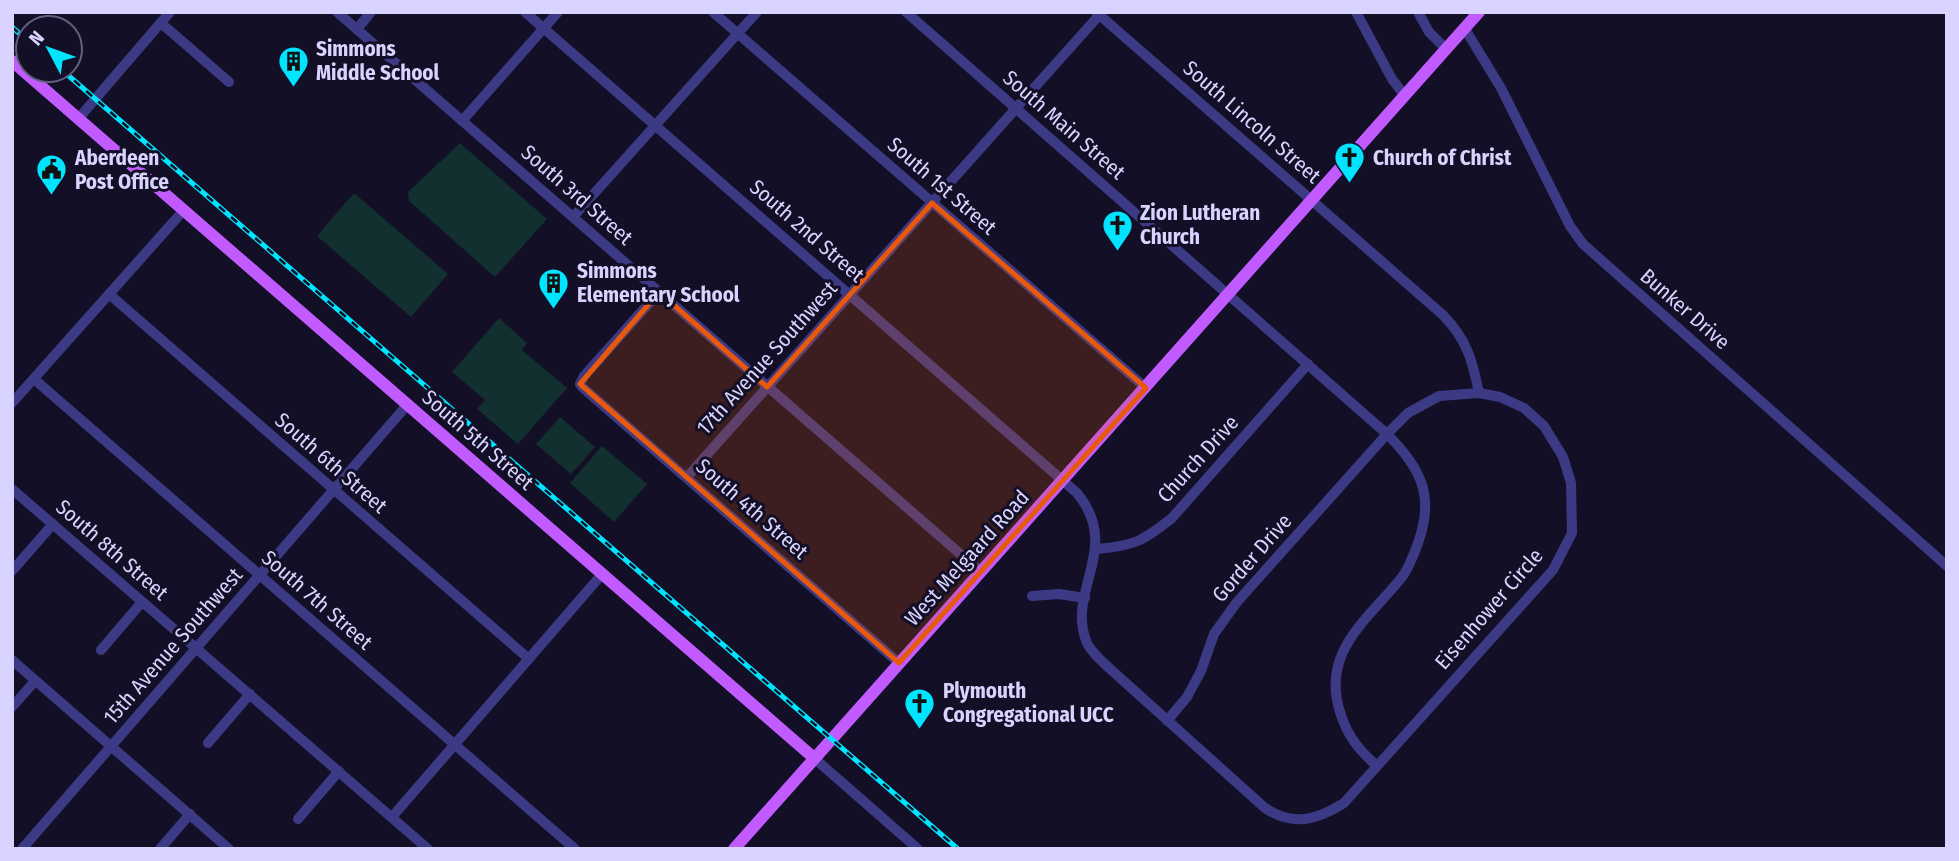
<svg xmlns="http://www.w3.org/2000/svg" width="1959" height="861" viewBox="0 0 1959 861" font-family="'Fira Sans Condensed',sans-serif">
	<rect width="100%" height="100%" fill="#130f26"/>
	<!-- green -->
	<g fill="#12302f">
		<polygon points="460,143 547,219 495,277 409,201 408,192"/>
		<polygon points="354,193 448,274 411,317 317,236"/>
		<polygon points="499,318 527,343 522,350 567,388 518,444 477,409 485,400 452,372"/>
		<polygon points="560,417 595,447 571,474 536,444"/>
		<polygon points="602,446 647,484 614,522 570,483"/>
	</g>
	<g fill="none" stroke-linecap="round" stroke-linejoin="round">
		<!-- minor -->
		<g stroke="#3d3a85" stroke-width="10">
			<polyline points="337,12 981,572"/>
			<path d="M 525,12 L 1077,493 C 1123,549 1065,591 1087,643 C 1091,652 1101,660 1108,667 L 1265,808 C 1293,827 1317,820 1344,803 L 1553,570 L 1572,533 L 1571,483 L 1563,457 L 1544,426 L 1524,408 L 1500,397 L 1479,393 L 1439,396 L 1408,413 L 1387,434 L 906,12"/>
			<polyline points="713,12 1146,388"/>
			<path d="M 1096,12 L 1443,315 C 1467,340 1472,359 1479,393"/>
			<polyline points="1356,12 1392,79 1405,96"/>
			<polyline points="1418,12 1429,32 1446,49"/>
			<polyline points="161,23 229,82"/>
			<polyline points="357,29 371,12"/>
			<polyline points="1465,29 1501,88 1570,226 1583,244 1947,566"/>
			<polyline points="78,119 170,12"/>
			<polyline points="462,121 558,12"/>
			<polyline points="573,217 757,12"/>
			<polyline points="659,292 584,376 580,384 582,387 899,663"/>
			<polyline points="109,294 529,659"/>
			<polyline points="34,379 575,849"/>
			<polyline points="12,403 184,210"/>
			<polyline points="687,477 1102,12"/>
			<polyline points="12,489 428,849"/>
			<path d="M 1097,549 C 1134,546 1143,541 1172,518 L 1308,364"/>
			<polyline points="12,571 53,524"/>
			<polyline points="1032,596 1059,594 1085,598"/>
			<polyline points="101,650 142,602"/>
			<polyline points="12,660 229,849"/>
			<polyline points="12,707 35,681"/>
			<path d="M 1167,721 L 1187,697 L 1201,671 L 1214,634 L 1237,602 L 1387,434 C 1421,468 1435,496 1418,543 C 1414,554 1409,568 1402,577 C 1368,620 1319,652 1341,715 C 1348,737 1360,751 1377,766"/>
			<polyline points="208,743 250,694"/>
			<polyline points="814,758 918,849"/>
			<polyline points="392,817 603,573"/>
			<polyline points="298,819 339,771"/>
			<polyline points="22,849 408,404"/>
			<polyline points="160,849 190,814"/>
		</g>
		<!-- major -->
		<g stroke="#c25bff" stroke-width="12">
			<polyline points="12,61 814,758"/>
			<polyline points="734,849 1479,12"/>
		</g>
		<defs>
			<g id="rail">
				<polyline points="12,27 28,41"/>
				<polyline points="62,70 958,849"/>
			</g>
		</defs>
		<!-- rail casing -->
		<use href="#rail" stroke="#00e5ff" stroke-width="5"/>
		<!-- rail -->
		<use href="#rail" stroke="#130f26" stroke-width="2.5" stroke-dasharray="8" stroke-linecap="butt"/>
	</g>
	<!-- marked area -->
	<path fill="#e8590c" fill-opacity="0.2" stroke="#e8590c" stroke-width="5" stroke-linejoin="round" d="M 932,203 L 1146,388 L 899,663 L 580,384 L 659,292 L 767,387 Z"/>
	<!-- icons -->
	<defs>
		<symbol id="building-pin" viewBox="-11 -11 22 30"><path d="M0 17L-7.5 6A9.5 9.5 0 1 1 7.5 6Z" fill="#00e5ff" stroke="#130f26"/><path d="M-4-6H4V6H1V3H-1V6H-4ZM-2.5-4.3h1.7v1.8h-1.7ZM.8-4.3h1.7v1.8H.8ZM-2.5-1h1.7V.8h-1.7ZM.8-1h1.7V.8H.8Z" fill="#111"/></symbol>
		<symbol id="church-pin" viewBox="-11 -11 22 30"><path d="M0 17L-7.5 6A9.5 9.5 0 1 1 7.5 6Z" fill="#00e5ff" stroke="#130f26"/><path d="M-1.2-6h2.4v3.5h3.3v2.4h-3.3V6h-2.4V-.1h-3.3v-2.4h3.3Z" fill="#111"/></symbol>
		<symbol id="civic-pin" viewBox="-11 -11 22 30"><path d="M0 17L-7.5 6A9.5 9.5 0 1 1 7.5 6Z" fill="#00e5ff" stroke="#130f26"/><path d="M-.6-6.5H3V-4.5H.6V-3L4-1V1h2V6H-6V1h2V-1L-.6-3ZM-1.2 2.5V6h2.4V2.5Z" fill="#111"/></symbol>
	</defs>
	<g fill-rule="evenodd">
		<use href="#building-pin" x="276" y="44" width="35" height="47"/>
		<use href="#church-pin" x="1332" y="140" width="35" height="47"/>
		<use href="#civic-pin" x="34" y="152" width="35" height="47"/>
		<use href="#church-pin" x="1100" y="208" width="35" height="47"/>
		<use href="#building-pin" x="536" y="266" width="35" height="47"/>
		<use href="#church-pin" x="902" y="686" width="35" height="47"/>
	</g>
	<g text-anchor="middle" stroke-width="6" stroke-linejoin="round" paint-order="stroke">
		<!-- poi labels -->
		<g font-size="21" font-weight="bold" fill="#d9d4ff" stroke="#130f26" text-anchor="start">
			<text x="316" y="56">Simmons<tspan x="316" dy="24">Middle School</tspan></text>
			<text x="75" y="165">Aberdeen<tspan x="75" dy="24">Post Office</tspan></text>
			<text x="1373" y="165">Church of Christ</text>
			<text x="1140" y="220">Zion Lutheran<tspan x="1140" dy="24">Church</tspan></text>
			<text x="577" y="278">Simmons<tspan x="577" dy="24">Elementary School</tspan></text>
			<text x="943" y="698">Plymouth<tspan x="943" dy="24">Congregational UCC</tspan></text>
		</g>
		<!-- street labels -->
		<g font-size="21" fill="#d9d4ff" stroke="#130f26">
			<text transform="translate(1252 122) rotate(41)" y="7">South Lincoln Street</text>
			<text transform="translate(1064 125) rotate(41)" y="7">South Main Street</text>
			<text transform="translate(942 186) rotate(41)" y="7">South 1st Street</text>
			<text transform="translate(577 195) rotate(41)" y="7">South 3rd Street</text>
			<text transform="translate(807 231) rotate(41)" y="7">South 2nd Street</text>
			<text transform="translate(1685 309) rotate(41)" y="7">Bunker Drive</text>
			<text transform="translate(767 358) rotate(-48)" y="7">17th Avenue Southwest</text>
			<text transform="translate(478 440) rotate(41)" y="7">South 5th Street</text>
			<text transform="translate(1198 459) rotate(-48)" y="7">Church Drive</text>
			<text transform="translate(331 463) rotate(41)" y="7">South 6th Street</text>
			<text transform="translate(752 509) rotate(41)" y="7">South 4th Street</text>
			<text transform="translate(112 550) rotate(41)" y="7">South 8th Street</text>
			<text transform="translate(967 558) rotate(-48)" y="7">West Melgaard Road</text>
			<text transform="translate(1252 558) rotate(-49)" y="7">Gorder Drive</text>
			<text transform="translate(317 600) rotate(41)" y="7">South 7th Street</text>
			<text transform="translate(1489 609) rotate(-49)" y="7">Eisenhower Circle</text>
			<text transform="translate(173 646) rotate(-49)" y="7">15th Avenue Southwest</text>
		</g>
	</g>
	<!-- border -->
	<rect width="1959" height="861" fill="none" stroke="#d9d4ff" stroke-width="28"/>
	<!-- north arrow -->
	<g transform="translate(49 49) rotate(311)"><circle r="33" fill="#130f26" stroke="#625e7d" stroke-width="2"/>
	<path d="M0-5L12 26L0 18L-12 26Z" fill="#00e5ff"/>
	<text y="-10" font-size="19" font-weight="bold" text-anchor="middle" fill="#d9d4ff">N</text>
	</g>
</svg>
